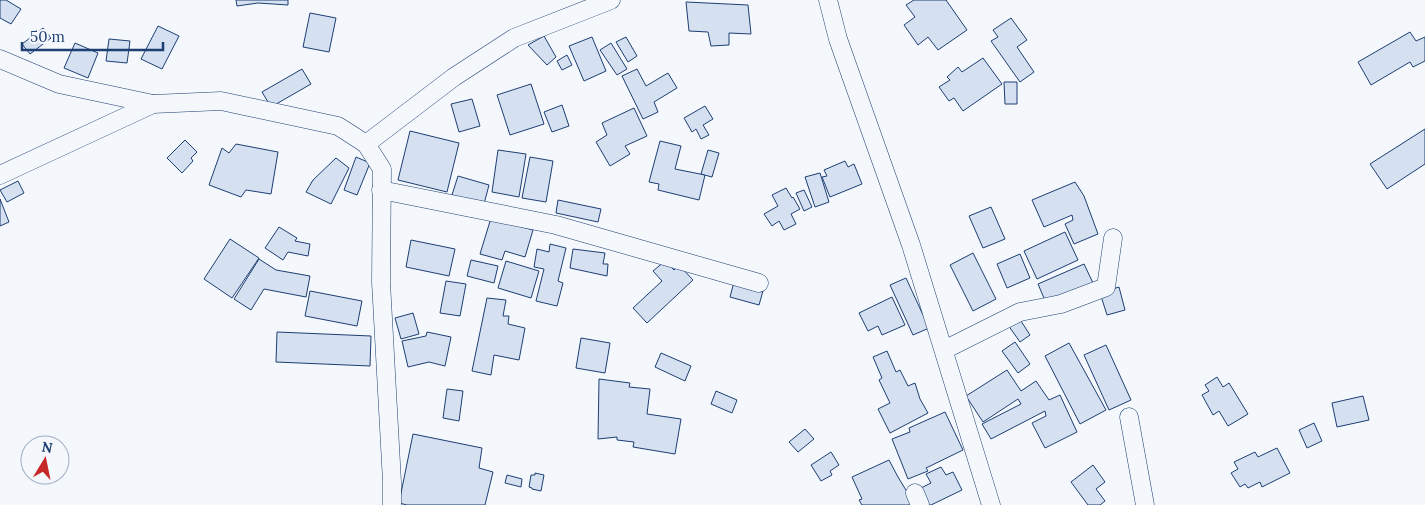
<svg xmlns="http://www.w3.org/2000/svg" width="1425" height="505" viewBox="0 0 1425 505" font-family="Lora,serif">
	<rect width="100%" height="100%" fill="#f4f7fb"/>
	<!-- building -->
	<g fill="#d5e0f0" stroke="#1d3f73">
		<polygon points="0,0 6,0 21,9 11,24 0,18"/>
		<polygon points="236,0 288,0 288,5 258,3 237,6"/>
		<polygon points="914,0 946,0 967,30 938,50 928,37 918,45 904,25 915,17 906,5"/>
		<polygon points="686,2 748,5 751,34 729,33 729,45 711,46 708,32 689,31"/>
		<polygon points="310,13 336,18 329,52 303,47"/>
		<polygon points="1011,18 1027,40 1017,47 1034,72 1020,82 991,41 998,37 993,30"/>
		<polygon points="158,26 179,36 162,69 141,59"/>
		<polygon points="43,28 51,38 30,54 22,44"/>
		<polygon points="1410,32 1416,41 1425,37 1425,61 1413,67 1410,62 1371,85 1358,62"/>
		<polygon points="544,36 556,57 547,65 528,45"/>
		<polygon points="592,37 606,71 584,81 569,46"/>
		<polygon points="626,37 637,56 628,62 616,42"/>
		<polygon points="109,39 130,41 127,63 106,61"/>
		<polygon points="75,43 98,53 88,78 64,68"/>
		<polygon points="611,43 627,69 617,75 600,50"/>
		<polygon points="567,55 572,65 562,70 557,61"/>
		<polygon points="983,58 1002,84 963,111 954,98 949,101 939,87 950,80 947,77 958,67 962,72"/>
		<polygon points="302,69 311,84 271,107 262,92"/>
		<polygon points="637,69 646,86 668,73 677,88 654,102 658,112 643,119 622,76"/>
		<polygon points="1004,82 1017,82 1017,104 1005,104"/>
		<polygon points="531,84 544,124 510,135 497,95"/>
		<polygon points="472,99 480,126 459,132 451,104"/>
		<polygon points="562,105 569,126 552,132 544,112"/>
		<polygon points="705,106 713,119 703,125 709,135 701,139 696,129 692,132 684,118"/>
		<polygon points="634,108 647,136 625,146 630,154 610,166 596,142 607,135 602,123"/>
		<polygon points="1425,129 1425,164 1387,189 1370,164"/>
		<polygon points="410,131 459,143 447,192 398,180"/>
		<polygon points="185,140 197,152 191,158 193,161 182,173 167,158"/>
		<polygon points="660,141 681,146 675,169 705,175 699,200 658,190 659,184 649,182"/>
		<polygon points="236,144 278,152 271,194 246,190 241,197 209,185 222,148 229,153"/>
		<polygon points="498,150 526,154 519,197 492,192"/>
		<polygon points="708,150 719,153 712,177 701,174"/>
		<polygon points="356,157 370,163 357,195 344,190"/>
		<polygon points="530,157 553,161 546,202 522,198"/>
		<polygon points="336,158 349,168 331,204 306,192 313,180"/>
		<polygon points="845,161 848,167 854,164 862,184 830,197 822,177 827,176 824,170"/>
		<polygon points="820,173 829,202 815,207 805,177"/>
		<polygon points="458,176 489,185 484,204 452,195"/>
		<polygon points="18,181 24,193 7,202 0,190"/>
		<polygon points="1075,182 1084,196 1098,234 1074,244 1065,224 1073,220 1072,215 1044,227 1032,200"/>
		<polygon points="786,188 792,198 793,197 800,209 791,214 796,224 784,230 779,221 772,226 764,214 778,206 772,195"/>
		<polygon points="804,190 812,207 804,211 796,193"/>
		<polygon points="0,199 9,222 0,226"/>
		<polygon points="558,200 601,209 598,222 556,213"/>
		<polygon points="991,207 1005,239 983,248 969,216"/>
		<polygon points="491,218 533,230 525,257 505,251 502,260 480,254"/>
		<polygon points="279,227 297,238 295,241 310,244 308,256 288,252 283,260 265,248"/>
		<polygon points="1065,232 1078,260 1037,279 1024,251"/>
		<polygon points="230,239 259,258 232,298 204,279"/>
		<polygon points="411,240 455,249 449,276 406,267"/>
		<polygon points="550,244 566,248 558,281 563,283 557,306 536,301 544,269 534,267 537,249 549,252"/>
		<polygon points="573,249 605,253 603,264 608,264 607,276 570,268"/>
		<polygon points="973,253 996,299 973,311 950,265"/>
		<polygon points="1020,254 1030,278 1007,288 997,264"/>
		<polygon points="259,259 276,270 310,276 306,297 264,289 251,310 234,299"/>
		<polygon points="471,260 498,266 494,283 467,276"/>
		<polygon points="506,261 539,271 531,298 498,288"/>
		<polygon points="665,261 674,270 679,265 693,280 647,323 633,308 662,281 653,271"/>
		<polygon points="1084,264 1093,283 1046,303 1038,284"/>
		<polygon points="906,278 929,328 913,335 890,285"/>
		<polygon points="446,281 466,284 460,316 440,313"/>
		<polygon points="734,282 763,291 759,305 730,297"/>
		<polygon points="1119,287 1125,310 1107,315 1100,293"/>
		<polygon points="310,291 362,301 357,326 305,316"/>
		<polygon points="892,297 905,325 882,335 878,326 868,331 859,313"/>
		<polygon points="487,298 506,300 503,316 509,316 508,324 525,328 519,360 494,355 491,375 472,371"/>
		<polygon points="413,313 419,334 401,339 395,318"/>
		<polygon points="1019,318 1030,335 1020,342 1008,325"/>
		<polygon points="277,332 371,336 370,366 276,362"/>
		<polygon points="427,332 451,337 445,366 429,362 408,367 402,341 426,336"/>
		<polygon points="581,338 610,343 605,373 576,368"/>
		<polygon points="1015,342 1030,364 1018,373 1002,351"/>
		<polygon points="1069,343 1106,410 1080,424 1045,356"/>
		<polygon points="1106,345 1131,400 1109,410 1084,355"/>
		<polygon points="887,351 896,372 900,370 908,386 915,383 920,399 928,413 890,433 878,409 890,403 879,380 882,378 873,357"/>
		<polygon points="661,353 691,366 685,381 655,367"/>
		<polygon points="1007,370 1021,391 1036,381 1049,400 1060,395 1077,432 1045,448 1032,423 1046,416 1045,411 991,439 982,424 1021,404 1018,399 983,422 966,396"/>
		<polygon points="1217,377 1223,387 1229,383 1248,414 1228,426 1219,411 1213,415 1202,395 1209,391 1205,385"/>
		<polygon points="599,379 630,383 629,387 650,389 647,414 681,419 675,454 633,447 634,442 617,440 617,437 598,439"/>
		<polygon points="447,389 463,391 459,421 443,418"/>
		<polygon points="716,391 737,400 732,413 711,404"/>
		<polygon points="1363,396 1369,420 1337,427 1332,403"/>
		<polygon points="945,412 963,450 926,468 928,471 908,479 892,439 910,432 909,428"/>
		<polygon points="1314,423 1322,441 1307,448 1299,430"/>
		<polygon points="805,429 814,439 798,452 789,442"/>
		<polygon points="413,434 482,448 479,468 493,472 485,505 407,505 399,503"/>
		<polygon points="1277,448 1290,473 1262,487 1260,482 1248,488 1245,484 1240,487 1231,473 1238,469 1234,462 1255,452 1258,457"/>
		<polygon points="831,452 839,465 830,471 832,475 821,481 811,465"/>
		<polygon points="889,460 898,477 915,505 862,505 859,500 862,499 852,477"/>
		<polygon points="1093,465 1105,482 1096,489 1105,501 1100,505 1088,505 1071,482"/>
		<polygon points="941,467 946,475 953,472 962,490 931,505 922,505 915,491 931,483 926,474"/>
		<polygon points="535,473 544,475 541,491 532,489 532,488 529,487 531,475 535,475"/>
		<polygon points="507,475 522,479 521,487 505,483"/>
	</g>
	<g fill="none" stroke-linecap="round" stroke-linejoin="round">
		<defs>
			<g id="minor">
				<polyline points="828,0 838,39 911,245 991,505"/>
				<polyline points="0,59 59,84 153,104"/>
				<polyline points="0,175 153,104 221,101 338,126 366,144"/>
				<polyline points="381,190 556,225 759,283"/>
				<polyline points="944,350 1020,312 1061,304 1106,287 1113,238"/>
				<polyline points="1129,417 1145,505"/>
				<polyline points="915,493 920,505"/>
				<polyline points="392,505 392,482 381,282 382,169 366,144 454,77 514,38 611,0"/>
			</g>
		</defs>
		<!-- minor casing -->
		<use href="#minor" stroke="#1d3f73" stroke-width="19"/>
		<!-- minor -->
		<use href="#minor" stroke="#f4f7fb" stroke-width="18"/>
	</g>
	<!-- north arrow -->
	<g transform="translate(45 460) rotate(10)"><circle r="24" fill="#f4f7fb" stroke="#9eadc5"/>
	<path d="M0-4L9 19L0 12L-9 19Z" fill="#c62828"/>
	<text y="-8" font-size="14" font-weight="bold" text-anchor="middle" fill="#1d3f73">N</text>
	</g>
	<!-- scale -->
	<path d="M22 42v8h141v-8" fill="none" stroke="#1d3f73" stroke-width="2.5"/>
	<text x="30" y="42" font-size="15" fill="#1d3f73" stroke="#f4f7fb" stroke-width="4" paint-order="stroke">50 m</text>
</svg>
